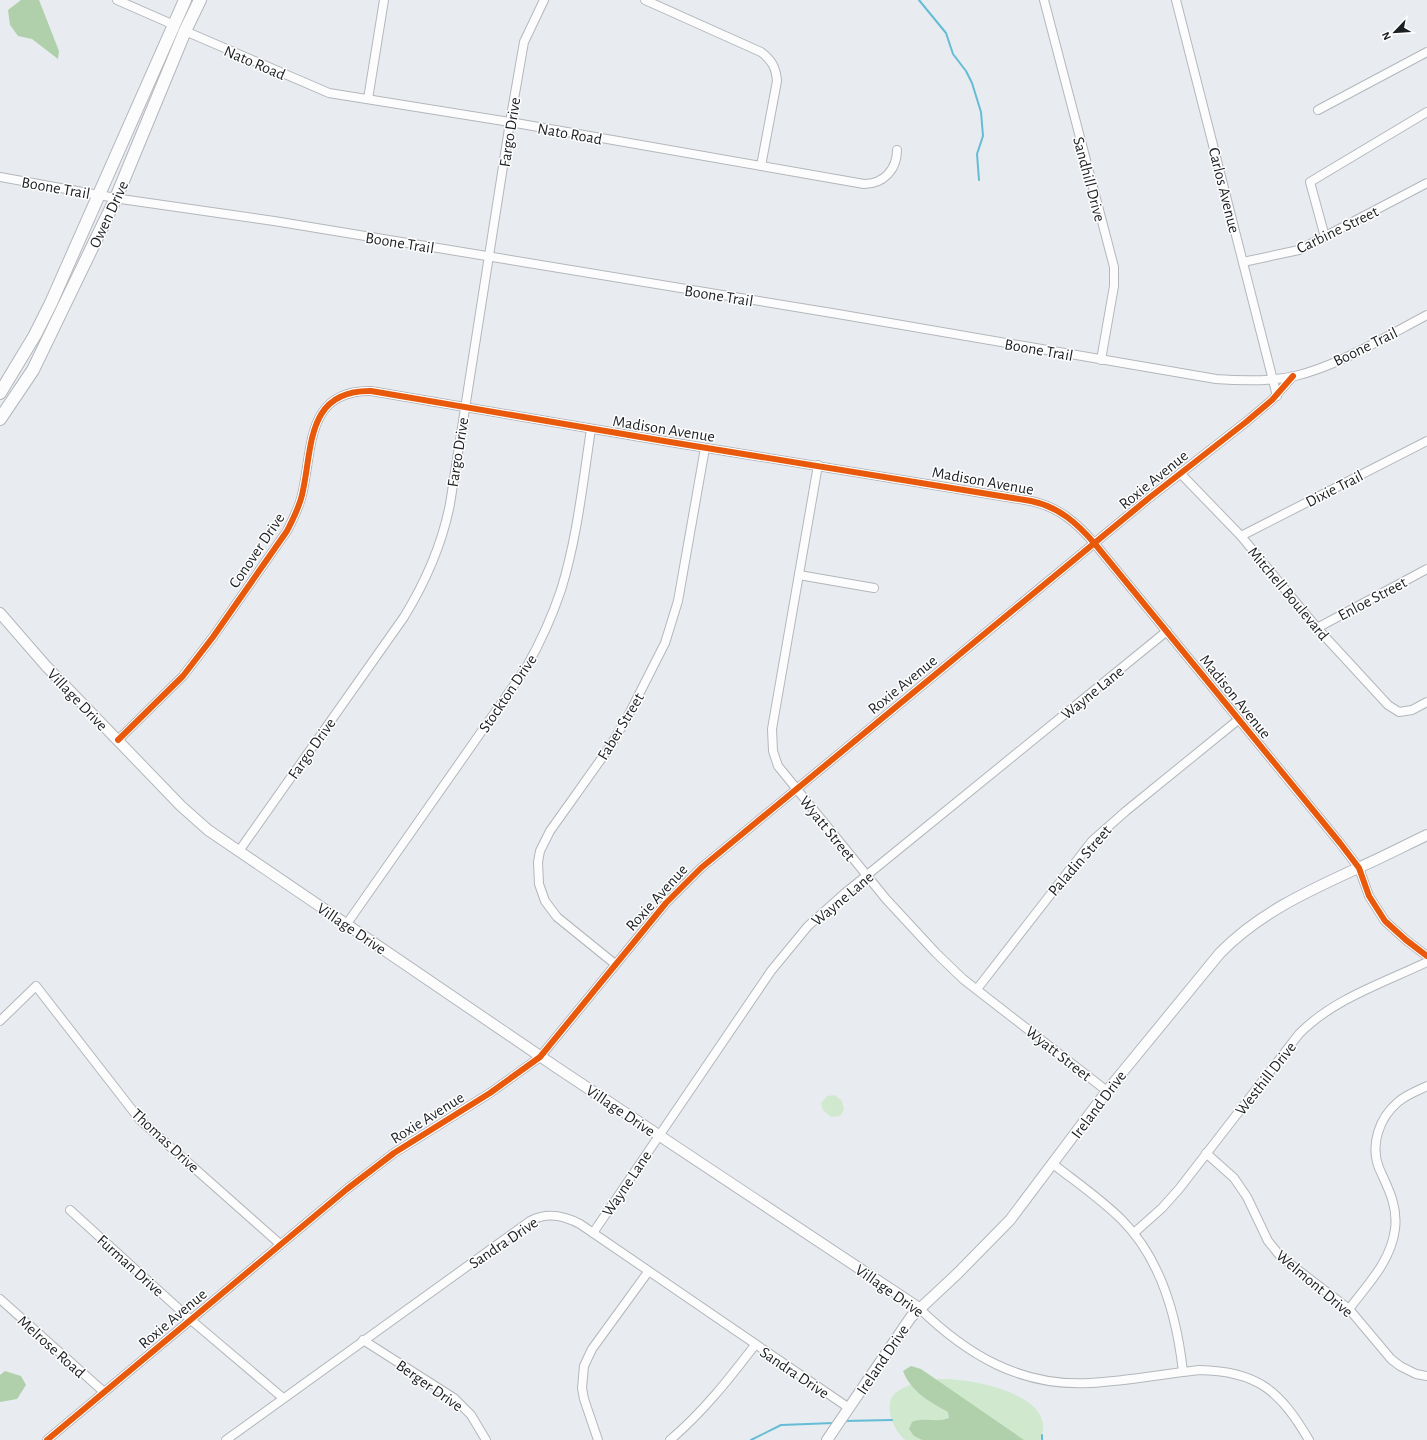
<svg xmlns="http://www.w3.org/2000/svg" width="1427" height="1440" viewBox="0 0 1427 1440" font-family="'Alegreya Sans',sans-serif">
	<rect width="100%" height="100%" fill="#e8ecf1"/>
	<!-- green -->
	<g fill="#d0e9ce">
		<polygon points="189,0 195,0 160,80 157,78 165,55"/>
		<polygon points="835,1095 842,1101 844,1110 840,1116 831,1117 823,1110 821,1103 827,1096"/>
		<path d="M 940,1379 C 970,1378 1061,1394 1040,1440 L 905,1440 C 893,1430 881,1402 898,1391 C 909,1383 927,1381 940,1379 Z"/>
	</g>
	<!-- forest -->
	<g fill="#b0d0ac">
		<polygon points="21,0 39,0 59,51 58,59 32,39 18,36 10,25 8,10"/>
		<path d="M 911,1366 L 921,1369 L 1024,1440 L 922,1440 L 914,1436 L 909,1429 L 912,1422 C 924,1417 937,1423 949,1418 L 948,1412 C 930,1402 911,1392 903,1371 Z"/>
		<polygon points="5,1371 21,1376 26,1385 17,1399 0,1402 0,1375"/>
	</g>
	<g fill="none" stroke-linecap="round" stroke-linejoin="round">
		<!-- stream -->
		<g stroke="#65bcd5" stroke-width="2">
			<polyline points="919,0 946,33 953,54 966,71 972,83 981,112 983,136 977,154 979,180"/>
			<polyline points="844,1421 892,1420"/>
			<polyline points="1042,1435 1042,1440"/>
			<polyline points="751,1440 781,1425 834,1423"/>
		</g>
		<defs>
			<g id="minor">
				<polyline points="117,0 174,25"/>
				<path d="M 645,0 L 761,52 C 772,60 776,68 777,81 L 761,166"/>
				<polyline points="1044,0 1114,267 1114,286 1101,360"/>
				<polyline points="1176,0 1277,396"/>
				<path d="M 185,31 L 329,93 L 510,122 L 864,184 C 884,184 897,169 897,150"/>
				<polyline points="368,99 384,0"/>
				<polyline points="1318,110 1427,52"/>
				<path d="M 0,177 L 121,199 L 274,221 L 838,314 L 1216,379 C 1242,381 1269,382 1295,376 C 1338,366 1387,336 1427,315"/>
				<polyline points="1325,237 1310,182 1427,112"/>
				<polyline points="1243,262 1299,250 1427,183"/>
				<polyline points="818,465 772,729 773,751 778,766 886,899 936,953 963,979 1107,1091"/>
				<polyline points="1180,473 1241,536 1317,628 1388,705 1399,712 1412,710 1427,702"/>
				<polyline points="1241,536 1427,441"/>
				<polyline points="799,575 874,588"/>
				<polyline points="1317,628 1427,569"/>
				<path d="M 118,740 L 183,676 L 213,637 L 287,531 C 293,519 299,508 302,495 C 313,449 305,390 371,391 L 670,442 L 1031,501 C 1059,507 1077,523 1095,544 L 1340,843 L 1359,868 L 1369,896 L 1385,921 L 1406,940 L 1427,956"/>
				<path d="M 239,851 L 404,617 C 426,581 442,545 450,504 L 510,122 L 524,42 L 544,0"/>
				<path d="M 346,925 L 526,668 C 540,643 552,617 561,590 C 577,539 583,482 591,429"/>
				<polyline points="615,964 557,917 545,901 539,884 538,862 540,851 550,831 609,748 627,718 665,643 678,601 705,448"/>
				<polyline points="977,989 1092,841 1126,811 1238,720"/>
				<polyline points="0,1021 36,986 140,1120 280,1244"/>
				<polyline points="1206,1153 1234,1178 1247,1197 1268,1241 1281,1257 1349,1309 1391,1359 1400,1366 1416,1374 1427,1376"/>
				<path d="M 1053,1164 C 1076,1182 1101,1199 1122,1220 C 1162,1260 1177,1317 1183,1372"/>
				<polyline points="70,1210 191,1320 283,1398"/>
				<polyline points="593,1233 771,971 808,926 845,893 1167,631"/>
				<path d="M 1134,1233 L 1162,1208 L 1179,1189 L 1299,1034 C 1333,999 1383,983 1427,962"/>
				<polyline points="0,1299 104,1392"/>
				<path d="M 919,1308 C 967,1355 1021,1387 1090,1383 C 1127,1381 1163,1374 1199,1370 C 1258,1371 1280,1391 1309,1440"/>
				<path d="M 1349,1309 C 1368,1284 1391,1261 1395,1229 C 1398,1206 1388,1188 1379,1168 C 1370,1145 1379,1118 1398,1102 C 1406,1095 1417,1091 1427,1086"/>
				<polyline points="363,1340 454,1398 471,1415 486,1440"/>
				<polyline points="47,1440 347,1189 394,1153 490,1093 540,1057 666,903 701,868 1149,498 1246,422 1272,400 1293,376"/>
				<path d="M 226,1440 L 530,1221 C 547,1212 563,1215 580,1224 L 849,1408"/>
				<polyline points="598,1440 584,1399 582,1388 584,1366 592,1349 648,1272"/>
				<path d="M 670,1440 C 703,1412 729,1379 755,1345"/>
			</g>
			<g id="major">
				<polyline points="0,613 46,666 181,806 208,830 556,1067 919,1308"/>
				<path d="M 827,1440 L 911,1317 L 958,1273 L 1010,1220 L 1107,1091 L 1220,953 C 1259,913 1308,891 1358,868 C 1381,858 1404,846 1427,835"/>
			</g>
			<g id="highway">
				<polyline points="0,393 35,335 51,303 185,0"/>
				<polyline points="0,419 33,370 116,198 185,31 200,0"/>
			</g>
		</defs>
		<!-- minor casing -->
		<use href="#minor" stroke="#b3b7bb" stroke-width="10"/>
		<!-- major casing -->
		<use href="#major" stroke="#b3b7bb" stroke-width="12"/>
		<!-- highway casing -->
		<use href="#highway" stroke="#b3b7bb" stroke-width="14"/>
		<!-- minor -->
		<use href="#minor" stroke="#fcfcfd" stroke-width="8"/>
		<!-- major -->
		<use href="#major" stroke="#fcfcfd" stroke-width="10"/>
		<!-- highway -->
		<use href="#highway" stroke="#fcfcfd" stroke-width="12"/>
		<defs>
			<g id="cycleway">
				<path d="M 118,740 L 183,676 L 213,637 L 287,531 C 293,519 299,508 302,495 C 313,449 305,390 371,391 L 670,442 L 1031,501 C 1059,507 1077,523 1095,544 L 1340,843 L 1359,868 L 1369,896 L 1385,921 L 1406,940 L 1427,956"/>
				<polyline points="47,1440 347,1189 394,1153 490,1093 540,1057 666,903 701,868 1149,498 1246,422 1272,400 1293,376"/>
			</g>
		</defs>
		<!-- cycleway casing -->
		<use href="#cycleway" stroke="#fff" stroke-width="8"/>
		<!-- cycleway -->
		<use href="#cycleway" stroke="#e8590c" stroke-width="6"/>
	</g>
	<g text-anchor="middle" stroke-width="3" stroke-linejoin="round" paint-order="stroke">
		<!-- street labels -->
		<g font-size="16" fill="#1c1f22" stroke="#fff">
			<text transform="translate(255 62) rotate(23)" y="6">Nato Road</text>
			<text transform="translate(509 132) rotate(-81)" y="6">Fargo Drive</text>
			<text transform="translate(570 133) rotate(10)" y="6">Nato Road</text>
			<text transform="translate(1090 179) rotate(75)" y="6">Sandhill Drive</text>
			<text transform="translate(56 187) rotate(10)" y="6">Boone Trail</text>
			<text transform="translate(1225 190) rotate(76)" y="6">Carlos Avenue</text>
			<text transform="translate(108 214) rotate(-65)" y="6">Owen Drive</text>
			<text transform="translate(1337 229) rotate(-26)" y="6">Carbine Street</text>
			<text transform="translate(400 242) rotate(9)" y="6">Boone Trail</text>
			<text transform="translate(719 295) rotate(9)" y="6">Boone Trail</text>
			<text transform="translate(1365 346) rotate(-26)" y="6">Boone Trail</text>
			<text transform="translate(1039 349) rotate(10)" y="6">Boone Trail</text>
			<text transform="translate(664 428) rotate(9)" y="6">Madison Avenue</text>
			<text transform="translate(457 452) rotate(-81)" y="6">Fargo Drive</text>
			<text transform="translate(1153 479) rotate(-39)" y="6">Roxie Avenue</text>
			<text transform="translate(983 480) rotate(10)" y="6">Madison Avenue</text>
			<text transform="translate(1334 488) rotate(-27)" y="6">Dixie Trail</text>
			<text transform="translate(256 550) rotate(-56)" y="6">Conover Drive</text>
			<text transform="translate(1289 593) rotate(50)" y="6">Mitchell Boulevard</text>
			<text transform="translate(1372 598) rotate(-28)" y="6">Enloe Street</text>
			<text transform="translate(902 684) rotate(-39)" y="6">Roxie Avenue</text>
			<text transform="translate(1092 692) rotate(-39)" y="6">Wayne Lane</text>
			<text transform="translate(507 693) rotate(-56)" y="6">Stockton Drive</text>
			<text transform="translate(1236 696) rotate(51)" y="6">Madison Avenue</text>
			<text transform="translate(78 699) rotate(46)" y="6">Village Drive</text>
			<text transform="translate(620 726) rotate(-59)" y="6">Faber Street</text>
			<text transform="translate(311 748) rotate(-55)" y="6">Fargo Drive</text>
			<text transform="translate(828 828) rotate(51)" y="6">Wyatt Street</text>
			<text transform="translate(1079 860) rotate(-49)" y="6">Paladin Street</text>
			<text transform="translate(656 897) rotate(-48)" y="6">Roxie Avenue</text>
			<text transform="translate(842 898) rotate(-40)" y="6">Wayne Lane</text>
			<text transform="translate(352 928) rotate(34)" y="6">Village Drive</text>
			<text transform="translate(1059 1053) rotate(38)" y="6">Wyatt Street</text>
			<text transform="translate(1265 1078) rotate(-52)" y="6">Westhill Drive</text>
			<text transform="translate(1098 1104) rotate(-53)" y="6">Ireland Drive</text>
			<text transform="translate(621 1110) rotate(34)" y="6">Village Drive</text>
			<text transform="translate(427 1117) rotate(-32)" y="6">Roxie Avenue</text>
			<text transform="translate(166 1140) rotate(43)" y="6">Thomas Drive</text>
			<text transform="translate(626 1183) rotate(-56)" y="6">Wayne Lane</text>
			<text transform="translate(503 1242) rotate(-34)" y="6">Sandra Drive</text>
			<text transform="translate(131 1265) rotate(42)" y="6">Furman Drive</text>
			<text transform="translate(1315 1283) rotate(40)" y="6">Welmont Drive</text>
			<text transform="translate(890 1290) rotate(35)" y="6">Village Drive</text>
			<text transform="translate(172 1318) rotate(-40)" y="6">Roxie Avenue</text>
			<text transform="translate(52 1346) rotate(42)" y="6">Melrose Road</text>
			<text transform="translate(882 1359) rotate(-56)" y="6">Ireland Drive</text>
			<text transform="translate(795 1372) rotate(34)" y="6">Sandra Drive</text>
			<text transform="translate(430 1385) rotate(35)" y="6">Berger Drive</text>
		</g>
	</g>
	<!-- north arrow -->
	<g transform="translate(1395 32) rotate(245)" stroke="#ffffff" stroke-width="3" paint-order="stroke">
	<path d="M0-3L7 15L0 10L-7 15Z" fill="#1c1f22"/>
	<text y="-6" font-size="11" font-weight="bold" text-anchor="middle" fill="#1c1f22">N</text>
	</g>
</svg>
